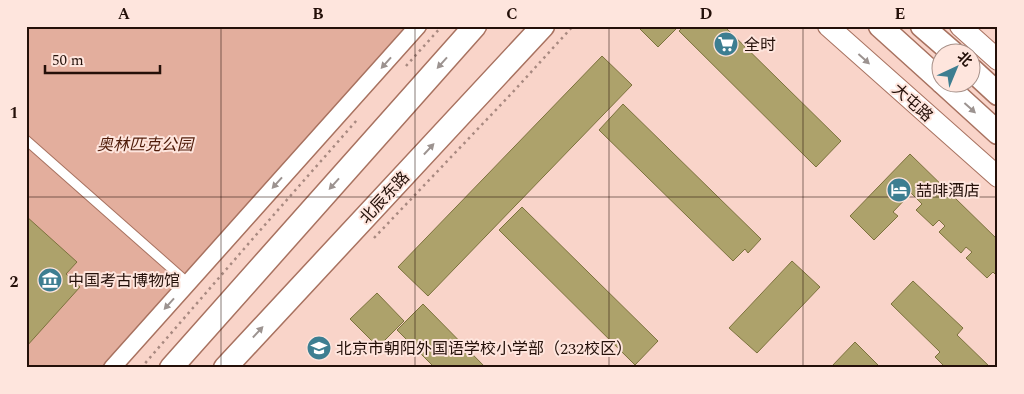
<svg xmlns="http://www.w3.org/2000/svg" width="1024" height="394" viewBox="0 0 1024 394" font-family="Spectral,'Noto Sans SC',serif">
	<rect width="100%" height="100%" fill="#f9d4c9"/>
	<!-- green -->
	<polygon fill="#e3ae9d" points="26,26 411,26 105,368 26,368"/>
	<!-- building -->
	<g fill="#ada26b" stroke="#7c723d">
		<polygon points="637,26 679,26 658,47"/>
		<polygon points="684,26 724,26 841,141 816,167 679,31"/>
		<polygon points="602,56 632,85 428,296 398,267"/>
		<polygon points="623,104 761,239 748,253 745,249 733,261 599,130"/>
		<polygon points="910,154 998,240 998,277 993,272 987,278 966,258 972,252 966,247 961,253 939,232 945,226 939,220 933,226 916,210 922,204 911,193 893,212 898,216 874,240 850,216"/>
		<polygon points="522,207 658,341 635,365 499,230"/>
		<polygon points="26,216 77,262 66,274 80,287 26,347"/>
		<polygon points="792,261 820,287 757,353 729,328"/>
		<polygon points="913,281 963,328 957,335 991,368 946,368 935,357 940,352 891,304"/>
		<polygon points="377,293 404,321 378,347 350,319"/>
		<polygon points="423,304 486,368 435,368 397,330"/>
		<polygon points="855,342 881,368 833,368 832,366"/>
	</g>
	<g fill="none" stroke-linecap="round" stroke-linejoin="round">
		<defs>
			<polyline id="service" points="26,140 188,283"/>
			<polyline id="minor" points="112,368 418,26"/>
			<g id="tertiary">
				<polyline points="828,26 998,177"/>
				<polyline points="960,26 998,60"/>
			</g>
			<g id="secondary">
				<polyline points="880,26 942,82"/>
				<polyline points="922,26 952,52"/>
				<polyline points="972,70 998,94"/>
				<polyline points="942,82 998,133"/>
				<polyline points="171,368 475,26"/>
				<polyline points="225,368 543,26"/>
			</g>
		</defs>
		<!-- service casing -->
		<use href="#service" stroke="#a87260" stroke-width="11"/>
		<!-- minor casing -->
		<use href="#minor" stroke="#a87260" stroke-width="19"/>
		<!-- tertiary casing -->
		<use href="#tertiary" stroke="#a87260" stroke-width="22"/>
		<!-- secondary casing -->
		<use href="#secondary" stroke="#a87260" stroke-width="25"/>
		<!-- path -->
		<g stroke="#a88980" stroke-width="2.5" stroke-dasharray="2.5 4" stroke-linecap="butt">
			<polyline points="406,66 442,26"/>
			<polyline points="374,238 512,93 573,26"/>
			<polyline points="141,368 256,235 357,120"/>
		</g>
		<!-- service -->
		<use href="#service" stroke="#fff" stroke-width="9"/>
		<!-- minor -->
		<use href="#minor" stroke="#fff" stroke-width="16"/>
		<!-- tertiary -->
		<use href="#tertiary" stroke="#fff" stroke-width="20"/>
		<!-- secondary -->
		<use href="#secondary" stroke="#fff" stroke-width="22"/>
	</g>
	<!-- one-way arrows -->
	<defs><path id="oneway-solid" d="M-6-.8H1V-3.2L6.5 0L1 3.2V.8H-6Z" transform="scale(1.25)"/></defs>
	<g fill="#9c9390">
		<use href="#oneway-solid" transform="translate(864 59) rotate(42)"/>
		<use href="#oneway-solid" transform="translate(386 63) rotate(132)"/>
		<use href="#oneway-solid" transform="translate(442 63) rotate(132)"/>
		<use href="#oneway-solid" transform="translate(970 108) rotate(42)"/>
		<use href="#oneway-solid" transform="translate(429 149) rotate(-47)"/>
		<use href="#oneway-solid" transform="translate(277 183) rotate(132)"/>
		<use href="#oneway-solid" transform="translate(334 184) rotate(132)"/>
		<use href="#oneway-solid" transform="translate(169 304) rotate(132)"/>
		<use href="#oneway-solid" transform="translate(258 332) rotate(-47)"/>
	</g>
	<!-- grid -->
	<path fill="none" stroke="#241009" stroke-width="1" stroke-opacity="0.55" d="M 221,26 L 221,368M 415,26 L 415,368M 609,26 L 609,368M 803,26 L 803,368M 26,197 L 998,197"/>
	<!-- icons -->
	<defs>
		<symbol id="supermarket-disc" viewBox="-11 -11 22 22"><circle r="9.5" fill="#3d7e91" stroke="#fee5dd"/><path d="M-6-5.5h2.5l.6 2H6L4.5 2H-2.5L-4.4-4H-6ZM-1.5 3.2a1.3 1.3 0 1 0 .1 0ZM3 3.2a1.3 1.3 0 1 0 .1 0Z" fill="#fff"/></symbol>
		<symbol id="hotel-disc" viewBox="-11 -11 22 22"><circle r="9.5" fill="#3d7e91" stroke="#fee5dd"/><path d="M-6-4.5h1.5V1H6V5H4.5V3h-9V5H-6ZM-4 0a1.8 1.8 0 1 1 3.6 0ZM.5 0V-2.5h3Q6-2.5 6 0Z" fill="#fff"/></symbol>
		<symbol id="museum-disc" viewBox="-11 -11 22 22"><circle r="9.5" fill="#3d7e91" stroke="#fee5dd"/><path d="M0-6L6-3V-2H-6V-3ZM-5-1h2V3h-2ZM-1-1h2V3h-2ZM3-1h2V3H3ZM-6 4H6V6H-6Z" fill="#fff"/></symbol>
		<symbol id="school-disc" viewBox="-11 -11 22 22"><circle r="9.5" fill="#3d7e91" stroke="#fee5dd"/><path d="M0-5L7-2L0 1L-7-2ZM-4 1L0 2.5L4 1V4Q0 6-4 4Z" fill="#fff"/></symbol>
	</defs>
	<g fill-rule="evenodd">
		<use href="#supermarket-disc" x="712" y="30" width="28" height="28"/>
		<use href="#hotel-disc" x="885" y="176" width="28" height="28"/>
		<use href="#museum-disc" x="36" y="266" width="28" height="28"/>
		<use href="#school-disc" x="305" y="334" width="28" height="28"/>
	</g>
	<g text-anchor="middle" stroke-width="4" stroke-linejoin="round" paint-order="stroke">
		<!-- poi labels -->
		<g font-size="16" fill="#241009" stroke="#fee5dd" text-anchor="start">
			<text x="744" y="50">全时</text>
			<text x="916" y="196">喆啡酒店</text>
			<text x="68" y="286">中国考古博物馆</text>
			<text x="336" y="354">北京市朝阳外国语学校小学部（232校区）</text>
		</g>
		<!-- street labels -->
		<g font-size="16" fill="#241009" stroke="#fee5dd">
			<text transform="translate(913 102) rotate(42)" y="6">大屯路</text>
			<text transform="translate(384 197) rotate(-47)" y="6">北辰东路</text>
		</g>
		<!-- park labels -->
		<g font-size="16" font-style="italic" fill="#4e1a08" stroke="#fee5dd">
			<text x="145" y="150">奥林匹克公园</text>
		</g>
	</g>
	<!-- border -->
	<rect width="1024" height="394" fill="none" stroke="#fee5dd" stroke-width="55"/>
	<!-- north arrow -->
	<g transform="translate(956 68) rotate(44)"><circle r="24" fill="#fee5dd" stroke="#a79088"/>
	<path d="M0-4L9 19L0 12L-9 19Z" fill="#3d7e91"/>
	<text y="-8" font-size="14" font-weight="bold" text-anchor="middle" fill="#241009">北</text>
	</g>
	<!-- scale -->
	<path d="M45 65v8h115v-8" fill="none" stroke="#241009" stroke-width="2.5"/>
	<text x="52" y="65" font-size="15" fill="#241009" stroke="#fee5dd" stroke-width="4" paint-order="stroke">50 m</text>
	<rect x="28" y="28" width="968" height="338" fill="none" stroke="#241009" stroke-width="2"/>
	<g font-size="16" text-anchor="middle" font-weight="bold" fill="#241009">
		<text x="124" y="19">A</text>
		<text x="318" y="19">B</text>
		<text x="512" y="19">C</text>
		<text x="706" y="19">D</text>
		<text x="900" y="19">E</text>
		<text x="14" y="118">1</text>
		<text x="14" y="287">2</text>
	</g>
</svg>
